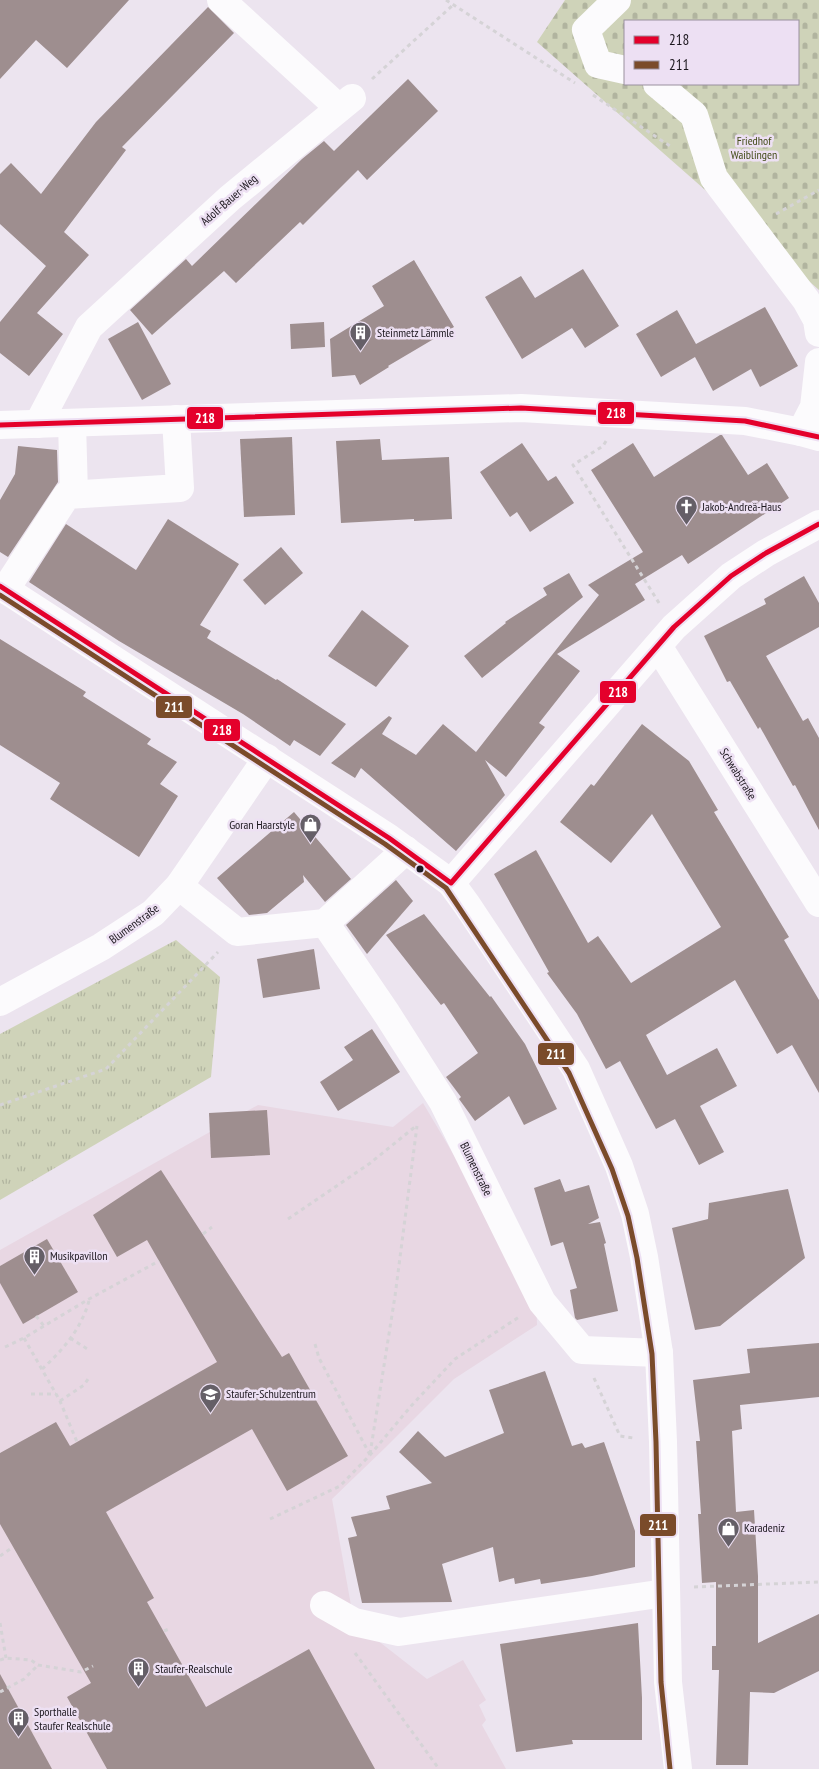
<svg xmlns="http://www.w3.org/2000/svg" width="819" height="1769" viewBox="0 0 819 1769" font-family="'PT Sans Narrow',sans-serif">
	<defs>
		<pattern id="cemetery-stones" width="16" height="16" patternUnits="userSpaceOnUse" patternTransform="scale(1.25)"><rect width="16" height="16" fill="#cfd3b9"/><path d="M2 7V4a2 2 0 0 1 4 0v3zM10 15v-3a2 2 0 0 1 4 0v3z" fill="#b1b49f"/></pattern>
		<pattern id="park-tufts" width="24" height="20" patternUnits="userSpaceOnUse" patternTransform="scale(1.25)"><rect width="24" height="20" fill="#cfd3b9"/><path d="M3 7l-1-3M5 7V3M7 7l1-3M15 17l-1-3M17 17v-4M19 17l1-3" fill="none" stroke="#b1b49f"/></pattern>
	</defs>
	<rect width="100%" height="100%" fill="#ece4ef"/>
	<!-- education -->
	<polygon fill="#e8d7e3" points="423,1103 536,1294 537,1325 454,1379 386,1447 332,1499 354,1622 427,1679 463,1660 486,1700 479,1705 486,1720 482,1725 506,1769 0,1769 0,1250 258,1105 393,1127"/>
	<!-- cemetery -->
	<path fill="url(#cemetery-stones)" fill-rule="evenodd" d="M 565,0 L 819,0 L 819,290 L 537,42 ZM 625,21 L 798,21 L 798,84 L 625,84 Z"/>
	<!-- park -->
	<polygon fill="url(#park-tufts)" points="176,940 220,977 211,1077 0,1200 0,1034"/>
	<!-- building -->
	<g fill="#9e8e8f">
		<polygon points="0,0 129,0 67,68 36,40 0,79"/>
		<polygon points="208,7 234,33 122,147 126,150 64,232 89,255 37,313 63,334 29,376 0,353 0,322 46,266 0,224 0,174 11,163 41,194 96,122"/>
		<polygon points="408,79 438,111 367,180 358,170 303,225 300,222 236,283 224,271 152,335 130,310 186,259 192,266 302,159 324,141 334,151"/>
		<polygon points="414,260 454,327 388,366 389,367 360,385 355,375 332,377 330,339 384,306 372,286"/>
		<polygon points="583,269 619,326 585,348 572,328 522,359 485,297 521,276 535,298"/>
		<polygon points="765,307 798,366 760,387 751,369 713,391 695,357 661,377 636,334 677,310 696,344"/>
		<polygon points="138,322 171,384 142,400 108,339"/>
		<polygon points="324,322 325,347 291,349 290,324"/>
		<polygon points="720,435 722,435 748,475 767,463 789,498 688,564 682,555 635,584 645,600 557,654 580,671 539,723 545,727 506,777 485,760 505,795 456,851 361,768 355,778 331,763 389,716 392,718 382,734 416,755 443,724 476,752 599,595 588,585 643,552 591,470 633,443 654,477"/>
		<polygon points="292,437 295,515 244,517 240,439"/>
		<polygon points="380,439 382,460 449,457 452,519 414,521 414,519 341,523 336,441"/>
		<polygon points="522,443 548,481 556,476 574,503 530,532 517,512 510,517 480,472"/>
		<polygon points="18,446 57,450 58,482 8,557 0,552 0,500 15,474"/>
		<polygon points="168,519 239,564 200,625 211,631 207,638 276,680 277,679 346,724 320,756 294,740 290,746 243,714 119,641 29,582 66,524 136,570"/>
		<polygon points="281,547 303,573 265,605 243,580"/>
		<polygon points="569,573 583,597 482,678 464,656 506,623 505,622 547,595 543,588"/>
		<polygon points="804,576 819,603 819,627 766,656 803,721 808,718 819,738 819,830 795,785 793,786 760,727 758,729 730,681 727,682 704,636 766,604 764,599"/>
		<polygon points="362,610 409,646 376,687 328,656"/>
		<polygon points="0,639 86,692 83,696 151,739 147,744 177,762 160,784 178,796 139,857 50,799 60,783 0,745"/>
		<polygon points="642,724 689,761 718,810 714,812 789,937 784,940 819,1000 819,1093 792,1045 777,1054 735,980 646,1035 667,1075 717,1048 737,1086 700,1106 724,1152 699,1165 675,1119 656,1129 620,1061 606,1069 577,1014 547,973 549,972 494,874 536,850 588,943 598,936 631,983 721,927 652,814 611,863 560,822 591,784 594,786"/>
		<polygon points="294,812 351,879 325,902 303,875 304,882 267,913 249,915 217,878"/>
		<polygon points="396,880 413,901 367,954 346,925"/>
		<polygon points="424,914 490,997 491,996 525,1044 557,1109 524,1125 509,1096 475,1121 459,1099 461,1097 446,1077 478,1053 444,1003 441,1005 386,935"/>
		<polygon points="314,949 320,989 263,998 257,959"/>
		<polygon points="372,1029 400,1072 338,1111 320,1082 353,1060 344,1047"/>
		<polygon points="267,1110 270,1155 211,1158 209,1113"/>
		<polygon points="161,1170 282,1357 289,1353 348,1456 287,1491 252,1429 106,1512 154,1598 147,1602 206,1707 309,1649 375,1769 107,1769 67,1697 91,1683 0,1524 0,1453 56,1422 70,1446 217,1362 147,1240 117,1257 93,1215"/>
		<polygon points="560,1179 565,1192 589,1185 599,1218 588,1224 600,1222 606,1243 604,1244 618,1311 577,1320 575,1318 570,1290 577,1288 563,1242 551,1246 534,1188"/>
		<polygon points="788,1189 805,1258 720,1326 695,1330 672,1228 708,1219 709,1203"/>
		<polygon points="47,1239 78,1292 23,1324 0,1283 0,1266"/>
		<polygon points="819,1343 819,1397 740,1405 742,1429 732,1431 736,1512 754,1510 758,1576 758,1643 819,1614 819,1671 774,1693 750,1692 748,1765 716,1765 719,1670 712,1670 712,1646 716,1646 716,1582 702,1583 698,1514 701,1514 696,1441 700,1441 693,1380 750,1373 747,1349"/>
		<polygon points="545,1371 572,1446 582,1443 585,1448 604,1442 635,1531 635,1567 592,1576 541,1584 540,1579 515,1584 514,1578 499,1582 493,1547 442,1564 452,1602 362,1603 348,1538 357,1536 351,1517 390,1509 386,1496 432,1483 399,1452 418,1431 445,1457 504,1433 489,1390"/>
		<polygon points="638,1623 642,1698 642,1740 572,1740 573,1744 516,1752 500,1644"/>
		<polygon points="0,1674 52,1769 0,1769"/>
	</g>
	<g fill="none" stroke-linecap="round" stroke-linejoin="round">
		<!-- path -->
		<g stroke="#d5d3d6" stroke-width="3" stroke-dasharray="4 4" stroke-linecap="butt">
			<polyline points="446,0 575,83"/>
			<polyline points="372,79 453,5"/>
			<polyline points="593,95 673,148"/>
			<polyline points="776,214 819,190"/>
			<polyline points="606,441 603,446 573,465 659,603"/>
			<polyline points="0,1105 106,1069 218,952"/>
			<polyline points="288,1219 369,1164 416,1126"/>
			<polyline points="203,1234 212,1227"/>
			<polyline points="36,1316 44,1326"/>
			<polyline points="24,1338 60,1401 77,1442"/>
			<polyline points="70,1338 89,1350"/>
			<polyline points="315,1344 319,1358 370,1455"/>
			<polyline points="5,1347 24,1338 89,1299 159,1261"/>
			<path d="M 42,1369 C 63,1350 81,1329 89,1301"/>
			<polyline points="594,1378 620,1436 633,1438"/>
			<polyline points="31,1394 56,1394"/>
			<polyline points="60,1401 84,1385 88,1379"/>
			<polyline points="370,1454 395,1296 417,1126"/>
			<polyline points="270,1519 340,1486 370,1455 412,1405 455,1359 519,1317"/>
			<polyline points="0,1556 13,1547"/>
			<polyline points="694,1587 819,1582"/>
			<polyline points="0,1623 6,1658"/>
			<polyline points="164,1631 169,1629"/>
			<polyline points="355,1653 439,1769"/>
			<polyline points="0,1660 6,1658 31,1660 38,1665 81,1672 93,1666"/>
			<polyline points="0,1692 24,1679 38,1665"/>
		</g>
		<!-- minor -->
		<g stroke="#fcfbfd" stroke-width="28">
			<polyline points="221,0 339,108"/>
			<polyline points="617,0 586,30 598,64 625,70"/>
			<polyline points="657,84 694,115 714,178 806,300 817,320 819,333"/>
			<polyline points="72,423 74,494"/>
			<polyline points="38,424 89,327 230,198 352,98"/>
			<polyline points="0,425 521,408 745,421 801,432 819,437"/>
			<polyline points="801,432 814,407 819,362"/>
			<polyline points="0,586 389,838 451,883 467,905 576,1069 619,1166 635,1214 644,1257 659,1353 663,1442 668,1682 678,1769"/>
			<polyline points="5,590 67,495 180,488 176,419"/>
			<polyline points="658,646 819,903"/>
			<polyline points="451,883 674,627 731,576 766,553 819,524"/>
			<polyline points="179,886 237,932 325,923 406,850"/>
			<polyline points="325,923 387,1014 443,1102 542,1302 582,1350 659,1353"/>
			<polyline points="0,1002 101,947 153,913 179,886 267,758"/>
			<polyline points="324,1605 354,1622 399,1632 665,1593"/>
		</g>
		<defs>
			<g id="bus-1">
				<polyline points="0,425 521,408 745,421 819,437"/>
				<polyline points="0,586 389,838 451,883 674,627 731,576 766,553 819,524"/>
			</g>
			<polyline id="bus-2" points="0,595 385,844 446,888 569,1073 612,1169 628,1216 637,1258 652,1354 656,1442 661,1682 670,1769"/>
		</defs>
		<!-- bus-1 casing -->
		<use href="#bus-1" stroke="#ede0f3" stroke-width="9"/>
		<!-- bus-2 casing -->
		<use href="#bus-2" stroke="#ede0f3" stroke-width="9"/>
		<!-- bus-1 -->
		<use href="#bus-1" stroke="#e4002b" stroke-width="5"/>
		<!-- bus-2 -->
		<use href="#bus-2" stroke="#7a4b2a" stroke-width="5"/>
	</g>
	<!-- icons -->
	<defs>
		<symbol id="building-pin" viewBox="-11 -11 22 30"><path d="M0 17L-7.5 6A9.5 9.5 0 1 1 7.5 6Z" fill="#655f67" stroke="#ede0f3"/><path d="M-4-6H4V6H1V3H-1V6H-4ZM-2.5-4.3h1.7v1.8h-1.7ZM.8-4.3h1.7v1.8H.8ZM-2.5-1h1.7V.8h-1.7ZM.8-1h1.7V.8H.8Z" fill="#fff"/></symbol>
		<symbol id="church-pin" viewBox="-11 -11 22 30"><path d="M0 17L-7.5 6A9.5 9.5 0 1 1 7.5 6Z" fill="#655f67" stroke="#ede0f3"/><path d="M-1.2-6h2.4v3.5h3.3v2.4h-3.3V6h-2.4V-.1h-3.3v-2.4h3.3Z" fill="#fff"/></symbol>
		<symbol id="shop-pin" viewBox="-11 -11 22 30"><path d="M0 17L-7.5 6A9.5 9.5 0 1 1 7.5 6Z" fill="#655f67" stroke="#ede0f3"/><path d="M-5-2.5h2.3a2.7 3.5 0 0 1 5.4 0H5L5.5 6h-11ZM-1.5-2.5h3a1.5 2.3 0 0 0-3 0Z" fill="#fff"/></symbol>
		<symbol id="school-pin" viewBox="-11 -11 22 30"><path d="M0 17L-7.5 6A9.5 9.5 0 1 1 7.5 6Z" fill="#655f67" stroke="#ede0f3"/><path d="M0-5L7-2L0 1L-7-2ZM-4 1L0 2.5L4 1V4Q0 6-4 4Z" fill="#fff"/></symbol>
	</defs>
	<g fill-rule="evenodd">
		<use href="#building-pin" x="348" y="320" width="25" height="34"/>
		<use href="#church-pin" x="674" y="494" width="25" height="34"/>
		<use href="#shop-pin" x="298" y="812" width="25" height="34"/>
		<use href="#building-pin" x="22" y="1244" width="25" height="34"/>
		<use href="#school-pin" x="198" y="1382" width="25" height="34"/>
		<use href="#shop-pin" x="716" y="1516" width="25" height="34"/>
		<use href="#building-pin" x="126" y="1656" width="25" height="34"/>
		<use href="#building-pin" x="6" y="1706" width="25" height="34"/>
	</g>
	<!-- markers -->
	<circle fill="#1c171e" stroke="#ede0f3" stroke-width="2" cx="420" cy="869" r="4.5"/>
	<g text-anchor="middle" stroke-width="5" stroke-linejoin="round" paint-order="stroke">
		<!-- park labels -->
		<g font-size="12" fill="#444d1a" stroke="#ede0f3">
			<text x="754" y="145">Friedhof<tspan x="754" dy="14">Waiblingen</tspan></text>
		</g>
		<!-- street labels -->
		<g font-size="12" fill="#1c171e" stroke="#ede0f3">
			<text transform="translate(229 200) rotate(-41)" y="4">Adolf-Bauer-Weg</text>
			<text transform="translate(738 774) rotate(58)" y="4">Schwabstraße</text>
			<text transform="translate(134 924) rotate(-36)" y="4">Blumenstraße</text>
			<text transform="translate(476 1169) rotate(64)" y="4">Blumenstraße</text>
		</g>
		<!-- poi labels -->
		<g font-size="12" fill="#1c171e" stroke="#ede0f3" text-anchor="start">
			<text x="377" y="337">Steinmetz Lämmle</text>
			<text x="702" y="511">Jakob-Andreä-Haus</text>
			<text x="295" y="829" text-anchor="end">Goran Haarstyle</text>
			<text x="50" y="1260">Musikpavillon</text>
			<text x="226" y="1398">Staufer-Schulzentrum</text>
			<text x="744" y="1532">Karadeniz</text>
			<text x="155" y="1673">Staufer-Realschule</text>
			<text x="34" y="1716">Sporthalle<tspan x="34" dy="14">Staufer Realschule</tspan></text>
		</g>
	</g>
	<g stroke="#ede0f3" stroke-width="2">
		<rect x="597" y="401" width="38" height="24" rx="5" fill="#e4002b"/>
		<rect x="186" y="406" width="38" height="24" rx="5" fill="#e4002b"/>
		<rect x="599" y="680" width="38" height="24" rx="5" fill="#e4002b"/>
		<rect x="155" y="695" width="38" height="24" rx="5" fill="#7a4b2a"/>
		<rect x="203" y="718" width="38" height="24" rx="5" fill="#e4002b"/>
		<rect x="537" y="1042" width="38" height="24" rx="5" fill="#7a4b2a"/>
		<rect x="639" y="1513" width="38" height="24" rx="5" fill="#7a4b2a"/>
	</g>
	<g font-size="14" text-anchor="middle" font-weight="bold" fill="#fff">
		<text x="616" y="418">218</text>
		<text x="205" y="423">218</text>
		<text x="618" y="697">218</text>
		<text x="174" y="712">211</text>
		<text x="222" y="735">218</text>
		<text x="556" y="1059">211</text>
		<text x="658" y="1530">211</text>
	</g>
	<!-- legend -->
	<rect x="624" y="20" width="175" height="65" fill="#ede0f3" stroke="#99909e"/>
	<rect x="634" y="36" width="25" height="8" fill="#e4002b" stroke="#99909e"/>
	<text x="669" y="45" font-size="15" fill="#1c171e">218</text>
	<rect x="634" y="61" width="25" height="8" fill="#7a4b2a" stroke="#99909e"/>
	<text x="669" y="70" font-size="15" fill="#1c171e">211</text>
</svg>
